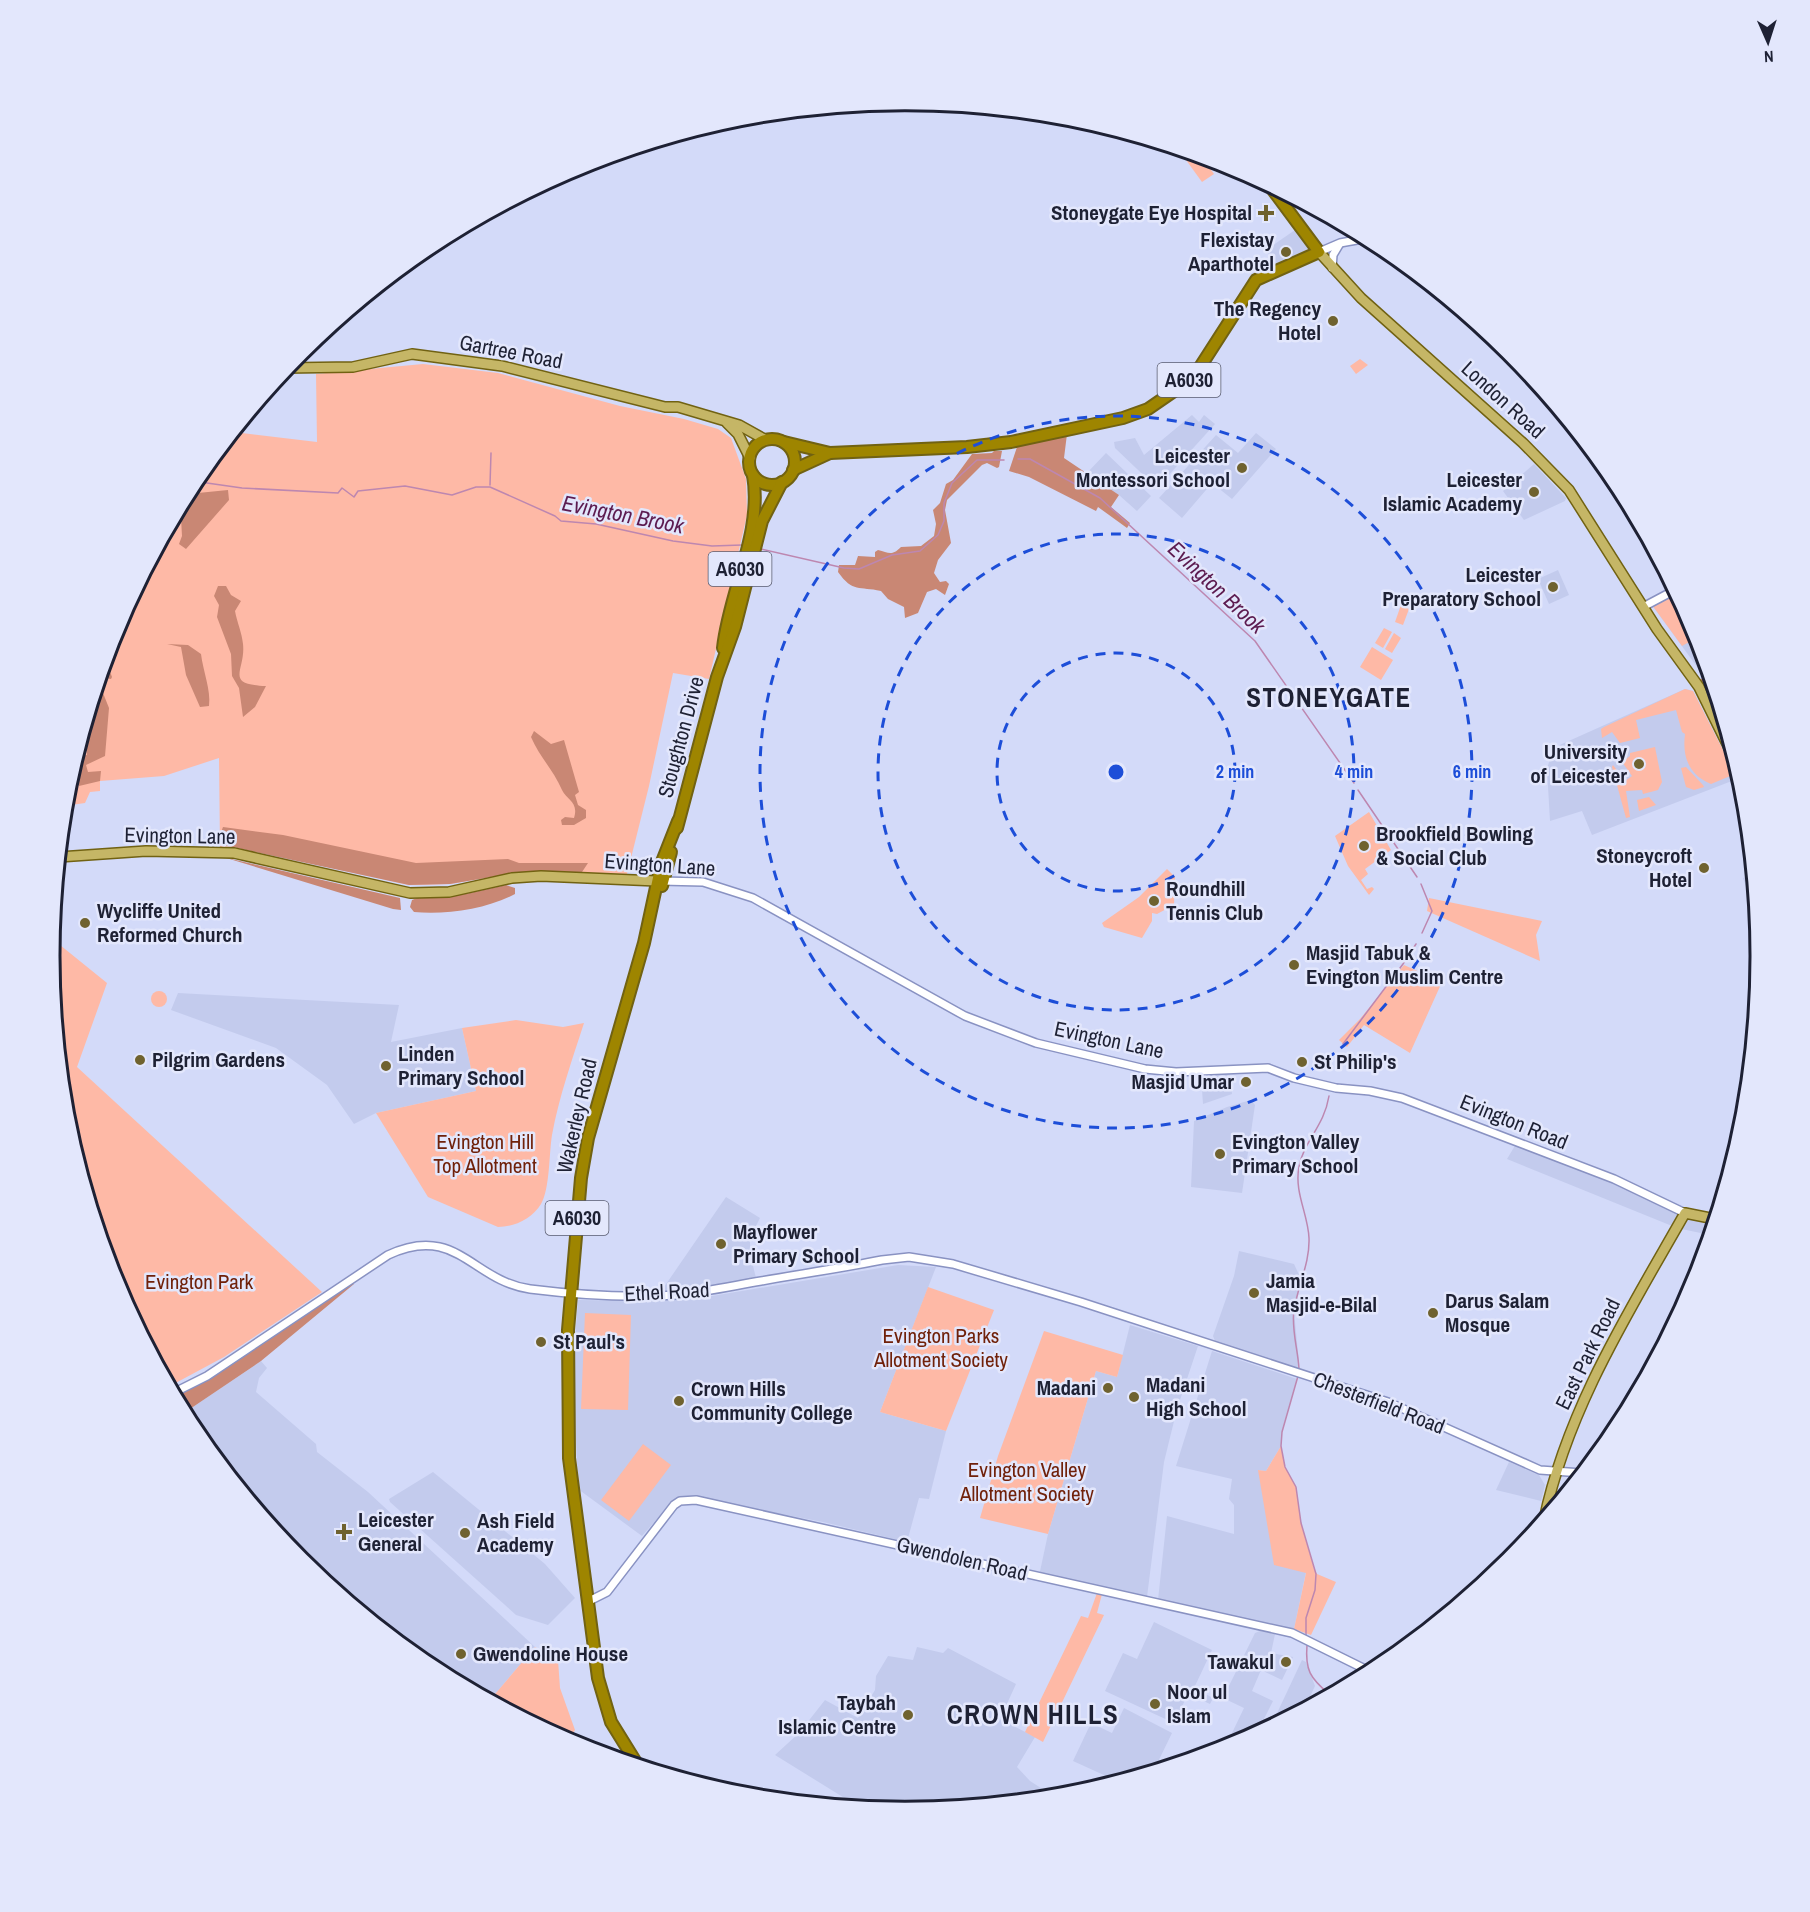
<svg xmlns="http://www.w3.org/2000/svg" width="1810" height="1912" viewBox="0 0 1810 1912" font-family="'Archivo Narrow',sans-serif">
	<rect width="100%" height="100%" fill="#d3daf9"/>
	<!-- built -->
	<g fill="#c3cbed">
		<polygon points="1295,230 1308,245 1308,250 1275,267 1266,250"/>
		<polygon points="1192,415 1199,422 1204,415 1215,424 1157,488 1115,448 1114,442 1135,438 1144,455"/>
		<polygon points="1256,433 1276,449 1232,499 1212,483 1182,518 1159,498 1216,435 1238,453"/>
		<polygon points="1106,453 1151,496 1137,511 1119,495 1087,473"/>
		<polygon points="1534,464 1566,498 1565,501 1524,520 1503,491"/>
		<polygon points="1558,570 1569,595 1549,604 1538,579"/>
		<polygon points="1652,605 1696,629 1709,673 1703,675"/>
		<polygon points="1685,689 1693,691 1737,779 1592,835 1582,811 1550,821 1547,769 1553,748"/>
		<polygon points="1752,875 1755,901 1749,895 1743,878"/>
		<polygon points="178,993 399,1005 391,1042 462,1028 476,1091 376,1113 354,1124 327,1085 276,1048 171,1010"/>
		<polygon points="1230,1074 1232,1094 1203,1104 1201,1075"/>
		<polygon points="1251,1100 1255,1105 1242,1193 1191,1187 1194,1121 1227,1107"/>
		<polygon points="1516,1144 1715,1220 1710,1235 1677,1228 1507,1159"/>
		<polygon points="726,1197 760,1218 750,1238 750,1254 756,1278 706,1288 673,1292 662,1290"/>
		<polygon points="1239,1251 1294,1264 1301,1279 1294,1312 1299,1362 1297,1369 1215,1341 1213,1336 1234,1276"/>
		<polygon points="898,1265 936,1267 880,1412 946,1431 929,1499 919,1498 907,1542 823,1522 687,1496 677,1498 670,1504 642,1536 578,1489 573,1364 578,1300 654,1301 706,1297"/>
		<polygon points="1130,1325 1198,1346 1177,1409 1164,1462 1147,1597 1039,1576 1048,1534 1096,1371 1117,1377"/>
		<polygon points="1212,1351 1297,1379 1282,1432 1281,1446 1266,1471 1258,1470 1306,1572 1294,1629 1158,1600 1167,1516 1234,1534 1234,1505 1229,1499 1232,1479 1176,1466"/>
		<polygon points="261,1361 267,1368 259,1378 256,1392 316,1444 317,1452 368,1492 535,1647 490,1700 429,1667 300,1561 193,1431 184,1413"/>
		<polygon points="1509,1462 1539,1475 1545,1485 1541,1501 1496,1490"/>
		<polygon points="433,1472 545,1564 575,1598 548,1625 516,1615 390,1502 389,1499"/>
		<polygon points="1154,1622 1212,1650 1194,1688 1213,1698 1210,1704 1188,1694 1174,1723 1105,1691 1123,1653 1137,1659"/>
		<polygon points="1260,1631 1275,1634 1271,1653 1293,1657 1282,1680 1261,1670 1252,1691 1273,1701 1257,1733 1246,1739 1232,1733 1244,1708 1223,1698 1255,1633"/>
		<polygon points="917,1647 943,1653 948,1648 1016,1684 1000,1719 1035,1737 1017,1767 1030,1781 1055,1797 905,1811 859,1807 775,1755 799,1733 825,1700 858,1718 875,1690 876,1676 888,1656 913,1660"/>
		<polygon points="1302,1660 1306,1662 1315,1686 1305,1707 1271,1726"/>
		<polygon points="1124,1708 1172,1733 1154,1770 1117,1781 1073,1761 1091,1723 1112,1733"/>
	</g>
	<!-- green -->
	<g fill="#feb9a6">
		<polygon points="1195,154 1201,156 1214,174 1202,182 1186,160"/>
		<polygon points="1360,359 1368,365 1356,374 1350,366"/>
		<polygon points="423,364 498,373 620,406 684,419 718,429 731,438 746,479 747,515 709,679 673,673 649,786 627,874 514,873 450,884 409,885 235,846 220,847 219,758 164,776 100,781 100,791 90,792 85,803 64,806 66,789 115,628 194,480 234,432 317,442 316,374"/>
		<polygon points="1676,593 1698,637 1682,646 1652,605"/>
		<polygon points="1401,605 1409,609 1403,625 1395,622"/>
		<polygon points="1384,628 1392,632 1383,648 1375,643"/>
		<polygon points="1394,633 1401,638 1392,653 1385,649"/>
		<polygon points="1372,647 1393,660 1381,680 1360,667"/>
		<path d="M 1685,689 L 1693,691 L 1735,774 L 1711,784 C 1689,775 1682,757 1685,734 L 1682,732 L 1676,710 L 1636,720 L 1640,738 L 1620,743 L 1612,732 L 1602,738 L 1601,729 L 1604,727 Z"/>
		<polygon points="1655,747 1662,782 1658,790 1643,794 1642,790 1626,791 1630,817 1626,818 1612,767 1613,765 1625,781 1632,776 1622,762 1630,756 1630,753"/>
		<polygon points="1686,767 1703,785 1704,787 1694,790 1686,787 1681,768"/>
		<polygon points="1649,797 1656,805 1639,811 1637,800"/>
		<polygon points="1369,812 1391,850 1365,869 1368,874 1361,880 1367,889 1372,887 1374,889 1369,895 1348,866 1335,836"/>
		<polygon points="1167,869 1175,877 1174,905 1157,914 1152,913 1152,921 1142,938 1104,927 1102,923 1139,897"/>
		<polygon points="1429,898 1542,921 1536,935 1540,961 1427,911"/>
		<polygon points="60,945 107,983 77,1067 322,1292 224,1357 170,1386 114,1283 66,1123 50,962"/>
		<polygon points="1404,965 1442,982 1410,1053 1364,1025 1347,1047 1339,1040 1360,1019"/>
		<circle cx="159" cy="999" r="8"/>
		<path d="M 516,1020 L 563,1027 L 584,1023 C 572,1060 559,1097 552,1135 C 549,1153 550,1189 541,1204 C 532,1219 514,1227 498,1227 L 428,1197 L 376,1113 L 476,1091 L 462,1028 Z"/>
		<polygon points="928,1287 994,1310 946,1431 880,1412"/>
		<polygon points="585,1313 631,1315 628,1410 581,1409"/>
		<polygon points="1044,1331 1123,1355 1117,1377 1096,1371 1048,1534 980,1518 998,1456"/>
		<polygon points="643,1444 671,1465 629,1521 601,1500"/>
		<polygon points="1281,1446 1285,1467 1296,1487 1301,1523 1314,1569 1317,1574 1336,1582 1311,1635 1294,1629 1306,1573 1274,1565 1258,1470 1266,1471"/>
		<polygon points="1097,1593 1102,1594 1097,1613 1104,1615 1043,1742 1025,1732 1081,1616 1088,1618"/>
		<polygon points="535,1647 558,1660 560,1688 575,1730 568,1741 490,1700"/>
	</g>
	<!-- forest -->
	<g fill="#c98774">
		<polygon points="1067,434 1064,458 1119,495 1111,507 1130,523 1127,528 1098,507 1096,511 1029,477 1009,471 1018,444"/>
		<path d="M 994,451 L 1002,451 L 999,467 L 997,468 L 987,463 L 982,465 L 947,500 L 945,510 L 951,543 L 938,560 L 934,573 L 940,582 L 946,581 L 949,584 L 945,595 L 936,589 L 927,592 L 918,613 L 905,618 L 904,607 L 888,599 L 881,591 C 859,586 853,593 838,572 L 839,565 L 855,565 L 858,556 L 875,557 L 875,552 L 878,550 C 889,553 892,556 901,547 L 921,546 L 934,536 L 936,524 L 933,510 L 940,503 L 946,484 L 953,480 L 972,454 L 992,453 Z"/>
		<polygon points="228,490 229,500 186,549 179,544 182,536 181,518 198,493"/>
		<path d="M 218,586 L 226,586 L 231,595 L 241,601 L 235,611 C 237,622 242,633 243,644 C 246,671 223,684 266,686 L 255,707 L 243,717 L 239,688 L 232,676 L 231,654 L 217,617 L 219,605 L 214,596 Z"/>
		<path d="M 167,644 L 188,645 L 201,654 C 203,671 211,690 209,706 L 200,707 L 186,675 L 181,647 Z"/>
		<polygon points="109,669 112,677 111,679 105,678 103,693 109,708 105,756 86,765 88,772 101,771 100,781 79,786 80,756 87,755 85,727 100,677"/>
		<polygon points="1709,673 1720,710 1718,711 1700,680"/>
		<path d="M 534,731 L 551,744 L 564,740 L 579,792 L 575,795 L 578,805 L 586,810 L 586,818 L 574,825 L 562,825 L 561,820 L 565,817 L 574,818 C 579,802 567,800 562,790 C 554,771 539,756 531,737 Z"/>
		<polygon points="223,827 283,835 416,863 508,859 519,863 588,863 582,872 514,873 450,884 409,885 223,845 218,840"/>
		<polygon points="223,857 400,898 401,910 393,909"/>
		<path d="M 506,885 L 515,888 L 515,894 C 487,909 446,915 414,912 L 410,907 L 412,900 L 417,898 L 465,894 Z"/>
		<polygon points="350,1280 354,1284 261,1361 184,1413 175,1396 212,1377"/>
	</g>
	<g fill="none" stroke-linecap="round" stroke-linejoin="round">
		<!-- stream -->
		<g stroke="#bd87b0" stroke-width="1.5">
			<polyline points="1018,459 1030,459 1100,498 1255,641 1354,783"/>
			<polyline points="193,481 242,488 338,493 342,488 354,497 358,491 405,486 452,495 476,487 490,487 555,516 561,521 596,524 673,541 712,546 742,545"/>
			<polyline points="490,485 491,453"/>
			<polyline points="761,549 844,568 859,569 892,555 920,551 938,535 944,521 944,503 952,483 977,460 1004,460"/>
			<polyline points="1358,790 1417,877"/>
			<polyline points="1421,884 1432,911 1422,933"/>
			<polyline points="1343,1044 1403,964 1416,944"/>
			<path d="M 1299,1369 C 1298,1350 1291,1328 1294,1310 C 1298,1285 1310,1263 1309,1238 C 1308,1214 1294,1192 1299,1167 C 1304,1140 1324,1127 1329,1096"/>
			<polyline points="1298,1376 1282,1432 1281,1446 1285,1467 1296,1487 1301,1523 1316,1574 1315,1590 1306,1618 1306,1637"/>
			<path d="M 1307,1645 C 1305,1670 1310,1678 1329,1694"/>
		</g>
		<defs>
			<g id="minor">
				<polyline points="1319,252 1340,243 1368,238"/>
				<polyline points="1332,268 1333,255 1339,245"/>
				<polyline points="1643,607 1675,590"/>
				<polyline points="661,881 703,882 753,898 965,1016 1036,1043 1145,1069 1176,1072 1268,1068 1294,1078 1336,1088 1370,1091 1402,1098 1614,1179 1685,1213"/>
				<path d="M 173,1393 L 207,1376 L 388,1255 C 457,1223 472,1281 530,1289 C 578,1295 628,1298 676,1295 C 705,1292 732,1286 761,1281 C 801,1274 842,1268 882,1260 L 909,1257 L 953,1264 L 1081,1302 L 1388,1402 L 1540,1470 L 1582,1473"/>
				<polyline points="589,1601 607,1592 674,1505 680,1501 696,1500 1292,1633 1371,1672"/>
			</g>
			<g id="major">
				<polyline points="1319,252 1361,298 1523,443 1569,490 1657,629 1699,687 1735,760"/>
				<polyline points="286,368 353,367 412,354 502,366 665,407 678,407 739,425 766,440"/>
				<polyline points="727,423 738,434 750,458"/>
				<polyline points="59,857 146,851 234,853 410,893 449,892 512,878 541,876 657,881"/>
				<path d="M 1544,1520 C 1567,1409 1630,1310 1685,1213 L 1715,1219"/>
			</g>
			<g id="highway">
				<circle cx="772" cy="462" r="23"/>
				<polyline points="784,442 830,453 967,447 1011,442 1123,418 1148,409 1193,378 1256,280 1319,252 1270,186"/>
				<polyline points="793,470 830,453"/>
				<path d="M 723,648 C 729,591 763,533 753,475"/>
				<polyline points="677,828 717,677 735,627 762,521 782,482"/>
				<polyline points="662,886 671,852"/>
				<polyline points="637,1764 611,1722 598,1678 569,1458 568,1330 581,1178 588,1138 644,943 661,864 678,821"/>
			</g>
		</defs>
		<!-- minor casing -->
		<use href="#minor" stroke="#8992c2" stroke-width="10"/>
		<!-- major casing -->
		<use href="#major" stroke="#716212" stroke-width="12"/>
		<!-- highway casing -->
		<use href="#highway" stroke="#716212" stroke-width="14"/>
		<!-- minor -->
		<use href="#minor" stroke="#fff" stroke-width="7"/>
		<!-- major -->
		<use href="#major" stroke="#c5b666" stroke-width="9"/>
		<!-- highway -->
		<use href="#highway" stroke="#9e8500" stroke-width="10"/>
	</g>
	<!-- distance rings -->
	<g fill="none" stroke="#1d4ed8" stroke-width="3" stroke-dasharray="10 8">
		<circle cx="1116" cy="772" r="119"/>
		<circle cx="1116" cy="772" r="238"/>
		<circle cx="1116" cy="772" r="356"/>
	</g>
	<!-- markers -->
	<g fill="#6f622f" stroke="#e3e7fc" stroke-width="2">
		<path d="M1263 204h6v6h6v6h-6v6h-6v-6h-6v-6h6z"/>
		<circle cx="1286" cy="252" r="6"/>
		<circle cx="1333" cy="321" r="6"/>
		<circle cx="1242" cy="468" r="6"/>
		<circle cx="1534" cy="492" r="6"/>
		<circle cx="1553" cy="587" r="6"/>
		<circle cx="1639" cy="764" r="6"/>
		<circle cx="1364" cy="846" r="6"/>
		<circle cx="1704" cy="868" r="6"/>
		<circle cx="1154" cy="901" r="6"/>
		<circle cx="85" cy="923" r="6"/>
		<circle cx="1294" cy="965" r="6"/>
		<circle cx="140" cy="1060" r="6"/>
		<circle cx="1302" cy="1062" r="6"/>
		<circle cx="386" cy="1066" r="6"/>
		<circle cx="1246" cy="1082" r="6"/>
		<circle cx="1220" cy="1154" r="6"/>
		<circle cx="721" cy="1244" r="6"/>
		<circle cx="1254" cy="1293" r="6"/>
		<circle cx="1433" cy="1313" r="6"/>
		<circle cx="541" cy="1342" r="6"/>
		<circle cx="1108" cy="1388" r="6"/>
		<circle cx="1134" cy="1397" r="6"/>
		<circle cx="679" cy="1401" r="6"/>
		<path d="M341 1523h6v6h6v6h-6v6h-6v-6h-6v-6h6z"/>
		<circle cx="465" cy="1533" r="6"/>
		<circle cx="461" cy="1654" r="6"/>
		<circle cx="1286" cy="1662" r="6"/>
		<circle cx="1155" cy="1704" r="6"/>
		<circle cx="908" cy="1715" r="6"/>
	</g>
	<g text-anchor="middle" stroke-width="5" stroke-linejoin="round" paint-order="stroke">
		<!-- shield labels -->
		<g fill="#e3e7fc" stroke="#595c70" stroke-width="1.5">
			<rect x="1157.5" y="363" width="63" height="34" rx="4.5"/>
			<rect x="708.5" y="552" width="63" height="34" rx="4.5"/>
			<rect x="545.5" y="1201" width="63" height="34" rx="4.5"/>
		</g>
		<g font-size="20" font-weight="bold" fill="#1e2134">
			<text x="1189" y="387">A6030</text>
			<text x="740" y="576">A6030</text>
			<text x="577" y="1225">A6030</text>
		</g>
		<!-- poi labels -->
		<g font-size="21" font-weight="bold" fill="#1e2134" stroke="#e3e7fc" text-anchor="start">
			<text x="1252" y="220" text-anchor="end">Stoneygate Eye Hospital</text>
			<text x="1274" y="247" text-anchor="end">Flexistay<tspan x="1274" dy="24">Aparthotel</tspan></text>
			<text x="1321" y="316" text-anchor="end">The Regency<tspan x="1321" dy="24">Hotel</tspan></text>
			<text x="1230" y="463" text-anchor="end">Leicester<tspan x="1230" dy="24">Montessori School</tspan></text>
			<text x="1522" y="487" text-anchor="end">Leicester<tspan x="1522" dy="24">Islamic Academy</tspan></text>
			<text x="1541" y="582" text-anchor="end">Leicester<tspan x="1541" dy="24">Preparatory School</tspan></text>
			<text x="1627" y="759" text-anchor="end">University<tspan x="1627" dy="24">of Leicester</tspan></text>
			<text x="1376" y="841">Brookfield Bowling<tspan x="1376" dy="24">&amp; Social Club</tspan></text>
			<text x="1692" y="863" text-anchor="end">Stoneycroft<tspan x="1692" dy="24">Hotel</tspan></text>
			<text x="1166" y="896">Roundhill<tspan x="1166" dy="24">Tennis Club</tspan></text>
			<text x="97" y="918">Wycliffe United<tspan x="97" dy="24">Reformed Church</tspan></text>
			<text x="1306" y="960">Masjid Tabuk &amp;<tspan x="1306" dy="24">Evington Muslim Centre</tspan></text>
			<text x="398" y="1061">Linden<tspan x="398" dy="24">Primary School</tspan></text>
			<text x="152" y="1067">Pilgrim Gardens</text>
			<text x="1314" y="1069">St Philip's</text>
			<text x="1234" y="1089" text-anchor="end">Masjid Umar</text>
			<text x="1232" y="1149">Evington Valley<tspan x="1232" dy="24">Primary School</tspan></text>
			<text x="733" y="1239">Mayflower<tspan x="733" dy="24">Primary School</tspan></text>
			<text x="1266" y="1288">Jamia<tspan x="1266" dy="24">Masjid-e-Bilal</tspan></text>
			<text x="1445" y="1308">Darus Salam<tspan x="1445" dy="24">Mosque</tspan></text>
			<text x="553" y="1349">St Paul's</text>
			<text x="1146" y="1392">Madani<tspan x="1146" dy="24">High School</tspan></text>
			<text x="1096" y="1395" text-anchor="end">Madani</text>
			<text x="691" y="1396">Crown Hills<tspan x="691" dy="24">Community College</tspan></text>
			<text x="358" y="1527">Leicester<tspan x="358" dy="24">General</tspan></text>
			<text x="477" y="1528">Ash Field<tspan x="477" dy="24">Academy</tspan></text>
			<text x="473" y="1661">Gwendoline House</text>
			<text x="1274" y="1669" text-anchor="end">Tawakul</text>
			<text x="1167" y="1699">Noor ul<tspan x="1167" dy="24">Islam</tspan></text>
			<text x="896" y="1710" text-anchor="end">Taybah<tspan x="896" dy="24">Islamic Centre</tspan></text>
		</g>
		<!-- street labels -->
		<g font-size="21" fill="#1e2134" stroke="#e3e7fc">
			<text transform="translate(511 352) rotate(11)" y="7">Gartree Road</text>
			<text transform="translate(1503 400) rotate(42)" y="7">London Road</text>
			<text transform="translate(681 737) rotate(-75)" y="7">Stoughton Drive</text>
			<text transform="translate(180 836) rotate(1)" y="7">Evington Lane</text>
			<text transform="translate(660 865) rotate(4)" y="7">Evington Lane</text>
			<text transform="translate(1109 1040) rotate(12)" y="7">Evington Lane</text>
			<text transform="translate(577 1116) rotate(-77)" y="7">Wakerley Road</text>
			<text transform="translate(1514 1122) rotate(22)" y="7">Evington Road</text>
			<text transform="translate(667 1292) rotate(-3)" y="7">Ethel Road</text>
			<text transform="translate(1588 1354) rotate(-64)" y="7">East Park Road</text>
			<text transform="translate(1379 1403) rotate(21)" y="7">Chesterfield Road</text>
			<text transform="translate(962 1559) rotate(13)" y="7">Gwendolen Road</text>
		</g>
		<!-- park labels -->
		<g font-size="21" fill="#70210a" stroke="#e3e7fc">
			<text x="485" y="1149">Evington Hill<tspan x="485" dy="24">Top Allotment</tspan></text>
			<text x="199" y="1289">Evington Park</text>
			<text x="941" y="1343">Evington Parks<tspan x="941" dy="24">Allotment Society</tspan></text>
			<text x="1027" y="1477">Evington Valley<tspan x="1027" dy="24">Allotment Society</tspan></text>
		</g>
		<!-- water labels -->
		<g font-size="22" font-style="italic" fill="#5c1b50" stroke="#e3e7fc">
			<text transform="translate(623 514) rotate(11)" y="8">Evington Brook</text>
			<text transform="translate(1217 587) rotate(43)" y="8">Evington Brook</text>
		</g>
		<!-- district labels -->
		<g font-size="27" font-weight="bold" letter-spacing="1.5" fill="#1e2134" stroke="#e3e7fc">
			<text x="1329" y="707">STONEYGATE</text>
			<text x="1033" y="1724">CROWN HILLS</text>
		</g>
	</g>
	<!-- crop -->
	<path d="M0 0H1810V1912H0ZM60 956a845 845 0 1 1 1690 0a845 845 0 1 1-1690 0Z" fill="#e3e7fc" fill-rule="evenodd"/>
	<path fill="none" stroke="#1e2134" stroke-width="3" d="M60 956a845 845 0 1 1 1690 0a845 845 0 1 1-1690 0Z"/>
	<circle cx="1116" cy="772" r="9" fill="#1d4ed8" stroke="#e3e7fc" stroke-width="3"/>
	<g font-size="18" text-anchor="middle" font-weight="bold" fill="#1d4ed8" stroke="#e3e7fc" stroke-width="5" stroke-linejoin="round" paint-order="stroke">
		<text x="1235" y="778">2 min</text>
		<text x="1354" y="778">4 min</text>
		<text x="1472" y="778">6 min</text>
	</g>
	<!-- north arrow -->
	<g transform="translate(1768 42) rotate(177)" stroke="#e3e7fc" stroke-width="4.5" paint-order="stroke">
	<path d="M0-4.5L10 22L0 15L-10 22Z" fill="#1e2134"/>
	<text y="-9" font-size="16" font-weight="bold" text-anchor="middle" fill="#1e2134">N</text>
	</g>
</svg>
